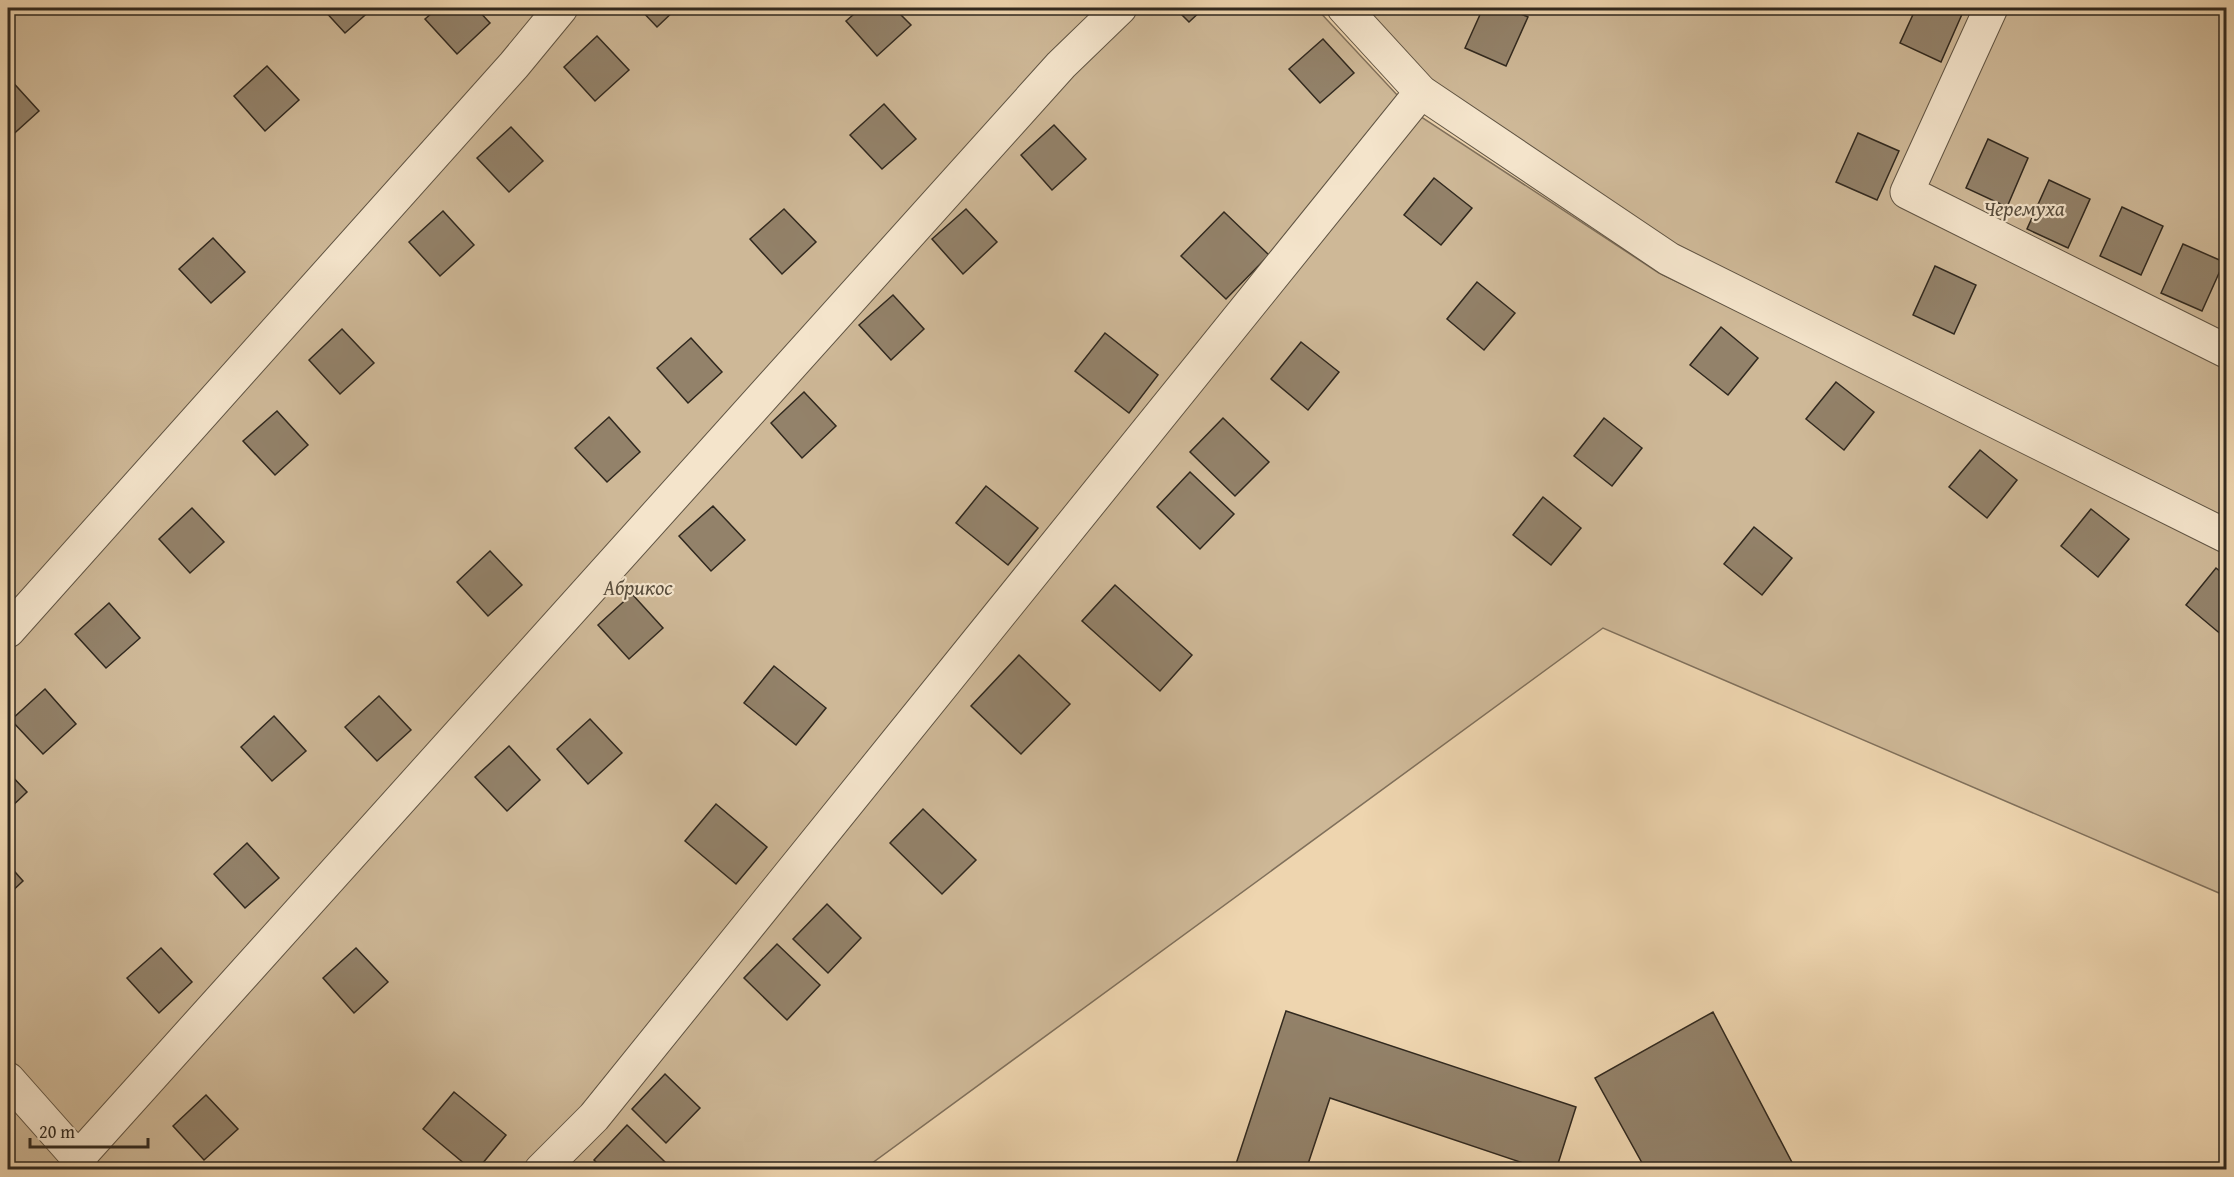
<svg xmlns="http://www.w3.org/2000/svg" width="2234" height="1177" viewBox="0 0 2234 1177" font-family="'Gentium Book Plus',serif">
	<rect width="100%" height="100%" fill="#eed5af"/>
	<filter id="stains"><feTurbulence type="fractalNoise" baseFrequency=".00333" numOctaves="4"/><feColorMatrix values="0 0 0 0 .2 0 0 0 0 .09 0 0 0 0 .02 0 0 0 .5 -.17"/></filter>
	<radialGradient id="worn" r=".72"><stop offset=".6" stop-color="#630" stop-opacity="0"/><stop offset="1" stop-color="#630" stop-opacity=".3"/></radialGradient>
	<!-- green -->
	<g fill="#ceb897" stroke="#80705b" stroke-width="1.5">
		<polygon points="8,8 1316,8 1412,111 1659,273 2226,547 2226,896 1603,628 864,1169 8,1169"/>
		<polygon points="1344,8 2226,8 2226,536 1669,259 1421,92"/>
	</g>
	<!-- building -->
	<g fill="#93826a" stroke="#31291f" stroke-width="1.5">
		<polygon points="322,8 373,8 345,33"/>
		<polygon points="438,8 476,8 490,23 457,54 425,19"/>
		<polygon points="639,8 677,8 657,27"/>
		<polygon points="861,8 894,8 911,25 877,56 846,21"/>
		<polygon points="1175,8 1204,8 1189,22"/>
		<polygon points="1483,8 1507,8 1528,17 1506,66 1465,48"/>
		<polygon points="1916,8 1952,8 1963,12 1941,62 1900,43"/>
		<polygon points="597,36 629,70 595,101 564,67"/>
		<polygon points="1323,39 1354,73 1320,103 1289,69"/>
		<polygon points="267,66 299,100 265,131 234,96"/>
		<polygon points="8,77 39,111 8,139"/>
		<polygon points="884,104 916,139 882,169 850,135"/>
		<polygon points="1054,125 1086,159 1052,190 1021,155"/>
		<polygon points="511,127 543,161 509,192 477,158"/>
		<polygon points="1858,133 1899,151 1877,200 1836,182"/>
		<polygon points="1988,139 2028,158 2007,207 1966,188"/>
		<polygon points="1434,178 1472,208 1441,245 1404,215"/>
		<polygon points="2049,180 2090,199 2068,248 2027,229"/>
		<polygon points="2122,207 2163,226 2141,275 2100,256"/>
		<polygon points="784,209 816,242 782,274 750,239"/>
		<polygon points="966,209 997,242 963,274 932,239"/>
		<polygon points="443,211 474,245 440,276 409,242"/>
		<polygon points="1224,212 1269,255 1226,299 1181,256"/>
		<polygon points="213,238 245,272 211,303 179,269"/>
		<polygon points="2183,244 2224,262 2202,311 2161,293"/>
		<polygon points="1935,266 1976,285 1954,334 1913,315"/>
		<polygon points="1477,282 1515,313 1484,350 1447,319"/>
		<polygon points="893,295 924,329 891,360 859,325"/>
		<polygon points="1721,327 1758,358 1728,395 1690,365"/>
		<polygon points="342,329 374,363 340,394 309,360"/>
		<polygon points="1105,333 1158,375 1129,413 1075,371"/>
		<polygon points="691,338 722,372 688,403 657,368"/>
		<polygon points="1301,342 1339,372 1308,410 1271,379"/>
		<polygon points="1836,382 1874,412 1844,450 1806,419"/>
		<polygon points="804,392 836,426 802,458 771,423"/>
		<polygon points="277,411 308,445 275,475 243,441"/>
		<polygon points="609,417 640,452 607,482 575,448"/>
		<polygon points="1223,418 1269,462 1235,496 1190,452"/>
		<polygon points="1604,418 1642,448 1612,486 1574,456"/>
		<polygon points="1980,450 2017,480 1987,518 1949,487"/>
		<polygon points="1190,472 1234,514 1200,549 1157,507"/>
		<polygon points="986,486 1038,528 1008,565 956,523"/>
		<polygon points="1543,497 1581,528 1551,565 1513,535"/>
		<polygon points="713,506 745,540 711,571 679,536"/>
		<polygon points="192,508 224,542 190,573 159,539"/>
		<polygon points="2091,509 2129,539 2098,577 2061,546"/>
		<polygon points="1754,527 1792,558 1762,595 1724,564"/>
		<polygon points="490,551 522,585 488,616 457,582"/>
		<polygon points="2216,568 2226,576 2226,632 2223,636 2186,605"/>
		<polygon points="1115,585 1192,655 1160,691 1082,621"/>
		<polygon points="632,594 663,628 629,659 598,625"/>
		<polygon points="109,603 140,638 106,668 75,634"/>
		<polygon points="1019,655 1070,704 1021,754 971,706"/>
		<polygon points="774,666 826,708 796,745 744,703"/>
		<polygon points="45,689 76,724 43,754 11,720"/>
		<polygon points="379,696 411,730 377,761 345,727"/>
		<polygon points="274,716 306,751 272,781 241,747"/>
		<polygon points="590,719 622,753 588,784 557,749"/>
		<polygon points="509,746 540,780 507,811 475,777"/>
		<polygon points="8,772 27,792 8,810"/>
		<polygon points="716,804 767,847 736,884 685,841"/>
		<polygon points="923,809 976,860 942,894 890,843"/>
		<polygon points="247,843 279,878 245,908 214,874"/>
		<polygon points="8,864 23,881 8,895"/>
		<polygon points="827,904 861,938 828,973 793,939"/>
		<polygon points="777,944 820,985 787,1020 744,978"/>
		<polygon points="161,948 192,982 159,1013 127,978"/>
		<polygon points="356,948 388,982 354,1013 323,978"/>
		<polygon points="1286,1011 1576,1107 1556,1170 1544,1170 1330,1098 1306,1170 1234,1170"/>
		<polygon points="1713,1012 1796,1170 1646,1170 1595,1078"/>
		<polygon points="665,1074 700,1108 666,1143 632,1109"/>
		<polygon points="454,1092 506,1135 477,1170 472,1170 423,1129"/>
		<polygon points="206,1095 238,1129 204,1160 173,1126"/>
		<polygon points="627,1125 662,1159 673,1170 604,1170 594,1160"/>
	</g>
	<g fill="none" stroke-linecap="round" stroke-linejoin="round">
		<defs>
			<g id="minor">
				<polyline points="1344,8 1421,92 1669,259 2226,536"/>
				<polyline points="1991,8 1907,192 2226,351"/>
				<polyline points="8,631 514,65 561,8"/>
				<polyline points="8,1079 78,1158 83,1170"/>
				<polyline points="78,1158 1061,65 1120,8"/>
				<polyline points="541,1170 594,1117 1421,92"/>
			</g>
		</defs>
		<!-- minor casing -->
		<use href="#minor" stroke="#605443" stroke-width="35"/>
		<!-- minor -->
		<use href="#minor" stroke="#f4e4cb" stroke-width="33"/>
	</g>
	<g text-anchor="middle" stroke-width="4.5" stroke-linejoin="round" paint-order="stroke">
		<!-- park labels -->
		<g font-size="21" font-style="italic" fill="#584d3d" stroke="#f4e4cb">
			<text x="2024" y="216">Черемуха</text>
			<text x="638" y="595">Абрикос</text>
		</g>
	</g>
	<!-- margin -->
	<rect width="2234" height="1177" fill="none" stroke="#eed5af" stroke-width="30"/>
	<rect x="9" y="9" width="2216" height="1159" fill="none" stroke="#31291f" stroke-width="3"/>
	<rect x="15" y="15" width="2204" height="1147" fill="none" stroke="#31291f" stroke-width="1.5"/>
	<!-- scale -->
	<path d="M30 1138v9h118v-9" fill="none" stroke="#31291f" stroke-width="3"/>
	<text x="39" y="1138" font-size="18" fill="#31291f" stroke="#f4e4cb" stroke-width="4.5" paint-order="stroke">20 m</text>
	<rect width="100%" height="100%" filter="url(#stains)"/>
	<rect width="100%" height="100%" fill="url(#worn)"/>
</svg>
